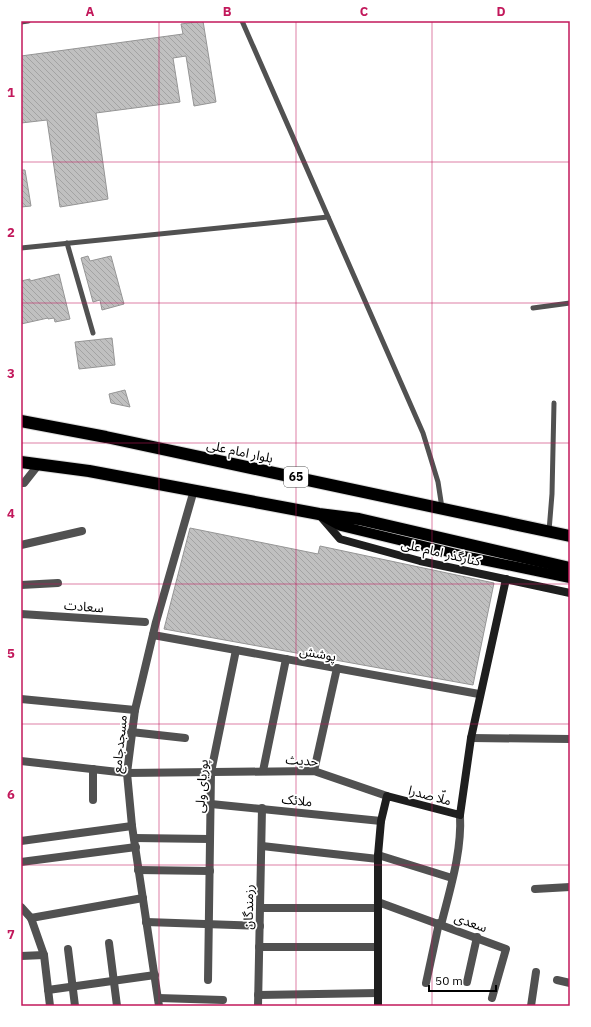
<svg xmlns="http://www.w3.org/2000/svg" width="591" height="1027" viewBox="0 0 591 1027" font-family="'IBM Plex Sans','Noto Sans Arabic',sans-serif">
	<defs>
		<pattern id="building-back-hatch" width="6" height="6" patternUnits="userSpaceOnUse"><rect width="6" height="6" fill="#c0c0c0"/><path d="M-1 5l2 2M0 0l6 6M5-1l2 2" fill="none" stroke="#a3a3a3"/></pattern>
	</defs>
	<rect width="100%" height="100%" fill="#fff"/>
	<!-- building -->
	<g fill="url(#building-back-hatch)" stroke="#959595">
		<polygon points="203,21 216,102 194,106 186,56 173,58 180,102 96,113 108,199 60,207 47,120 21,123 21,56 183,34 181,24"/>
		<polygon points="21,170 25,170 31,206 21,207"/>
		<polygon points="88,256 90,261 111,256 124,304 102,310 100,300 93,302 81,258"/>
		<polygon points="59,274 70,319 55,322 54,318 48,319 48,318 21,324 21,281 30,279 30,281"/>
		<polygon points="112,338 115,365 79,369 75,342"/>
		<polygon points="125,390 130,407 111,403 109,394"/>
		<polygon points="190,528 318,554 320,546 494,583 473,685 164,629"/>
	</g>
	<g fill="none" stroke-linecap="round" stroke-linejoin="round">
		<defs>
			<polyline id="primary" points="321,515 341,526 473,558 570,578"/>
			<g id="highway">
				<polyline points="21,421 106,437 570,536"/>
				<polyline points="21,462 89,471 319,514 359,519 570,568"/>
			</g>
		</defs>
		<!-- primary casing -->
		<use href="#primary" stroke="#dbdbdb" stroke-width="12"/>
		<!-- highway casing -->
		<use href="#highway" stroke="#dbdbdb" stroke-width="14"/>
		<!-- lane -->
		<g stroke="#515151" stroke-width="5">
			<polyline points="242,21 423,433 438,482 442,508"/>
			<polyline points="21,22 28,21"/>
			<polyline points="67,243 93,333"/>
			<polyline points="21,248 328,217"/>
			<polyline points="533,308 570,303"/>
			<polyline points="549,531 552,494 554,403"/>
		</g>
		<!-- street -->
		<g stroke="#515151" stroke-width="8">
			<polyline points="21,483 24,483 39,464"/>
			<polyline points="21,545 82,531"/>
			<polyline points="21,585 58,583"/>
			<polyline points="21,614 145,622"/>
			<polyline points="153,635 479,694"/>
			<polyline points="21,699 135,710"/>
			<polyline points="131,732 185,738"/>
			<polyline points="471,738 570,739"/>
			<polyline points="21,761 127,773 314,771 387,796"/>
			<polyline points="263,771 286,659"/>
			<polyline points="314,771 337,668"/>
			<polyline points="93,800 93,769"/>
			<polyline points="211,804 381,821"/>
			<polyline points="134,838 210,839"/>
			<polyline points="21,841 132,826"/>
			<polyline points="262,846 378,859"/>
			<polyline points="378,855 452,878"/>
			<polyline points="21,862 136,847"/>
			<polyline points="138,870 210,871"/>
			<polyline points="535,889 570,887"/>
			<polyline points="378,902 506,949 492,998"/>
			<polyline points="21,907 31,918 44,955 50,1006"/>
			<polyline points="260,908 378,908"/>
			<polyline points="31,918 143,898"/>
			<polyline points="146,922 260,926"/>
			<path d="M 441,925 C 450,889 462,852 460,815"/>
			<polyline points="109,943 117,1006"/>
			<polyline points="259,947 378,947"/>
			<polyline points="68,949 75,1006"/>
			<polyline points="21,956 44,955"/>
			<polyline points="208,980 211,772 236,650"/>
			<polyline points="557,980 570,983"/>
			<polyline points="467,982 477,937"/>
			<polyline points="426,983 439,923"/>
			<polyline points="48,990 155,975"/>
			<polyline points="258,995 378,993"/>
			<polyline points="158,998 223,1000"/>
			<polyline points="159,1006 132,826 127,773 135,710 156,622 194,490"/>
			<polyline points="258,1006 262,808"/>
			<polyline points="531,1006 536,972"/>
		</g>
		<!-- secondary -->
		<g stroke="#1e1e1e" stroke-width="8">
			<polyline points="321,517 340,539 420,561 570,593"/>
			<polyline points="378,1006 378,855 381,821 387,796 460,815 471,738 506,579"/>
		</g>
		<!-- primary -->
		<use href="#primary" stroke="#000" stroke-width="10"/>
		<!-- highway -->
		<use href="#highway" stroke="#000" stroke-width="12"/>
	</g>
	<!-- grid -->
	<path fill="none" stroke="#c2185b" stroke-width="1" stroke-opacity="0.55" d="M 159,21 L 159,1006M 296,21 L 296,1006M 432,21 L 432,1006M 21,162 L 570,162M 21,303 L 570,303M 21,443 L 570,443M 21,584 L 570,584M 21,724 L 570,724M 21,865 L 570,865"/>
	<g text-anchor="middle" stroke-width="3.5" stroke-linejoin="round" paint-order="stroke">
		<!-- shield labels -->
		<rect fill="#fff" stroke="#4c4c4c" stroke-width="1" x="284" y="467" width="24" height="20" rx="3"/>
		<g font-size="12" font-weight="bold" fill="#000">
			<text x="296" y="481">65</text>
		</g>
		<!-- street labels -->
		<g font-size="13" fill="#000" stroke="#fff">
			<text transform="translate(240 451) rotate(12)" y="5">بلوار امام علی</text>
			<text transform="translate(441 552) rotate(13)" y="5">کنارگذر امام علی</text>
			<text transform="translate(84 606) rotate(4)" y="5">سعادت</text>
			<text transform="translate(318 653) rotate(10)" y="5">پوشش</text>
			<text transform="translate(119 744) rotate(-84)" y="5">مسجدجامع</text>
			<text transform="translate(302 760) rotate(4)" y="5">حدیث</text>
			<text transform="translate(201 786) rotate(-86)" y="5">پوریای ولی</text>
			<text transform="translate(430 795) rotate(15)" y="5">ملّا صدرا</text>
			<text transform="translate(297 800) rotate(6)" y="5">ملائک</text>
			<text transform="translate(248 907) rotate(-89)" y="5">رزمندگان</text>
			<text transform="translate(471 922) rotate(20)" y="5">سعدی</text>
		</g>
	</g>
	<!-- border -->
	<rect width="591" height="1027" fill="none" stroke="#ffffff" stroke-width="44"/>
	<!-- scale -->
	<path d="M429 985v6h67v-6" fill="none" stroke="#000000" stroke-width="2"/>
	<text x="435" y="985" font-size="12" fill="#000000" stroke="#ffffff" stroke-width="3" paint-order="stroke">50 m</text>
	<rect x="22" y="22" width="547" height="983" fill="none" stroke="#c2185b" stroke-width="1.5"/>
	<g font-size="13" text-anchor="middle" font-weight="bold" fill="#c2185b">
		<text x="90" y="16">A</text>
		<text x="227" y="16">B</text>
		<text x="364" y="16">C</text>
		<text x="501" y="16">D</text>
		<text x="11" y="97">1</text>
		<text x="11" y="237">2</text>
		<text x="11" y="378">3</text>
		<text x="11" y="518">4</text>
		<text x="11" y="658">5</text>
		<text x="11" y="799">6</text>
		<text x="11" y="939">7</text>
	</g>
</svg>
